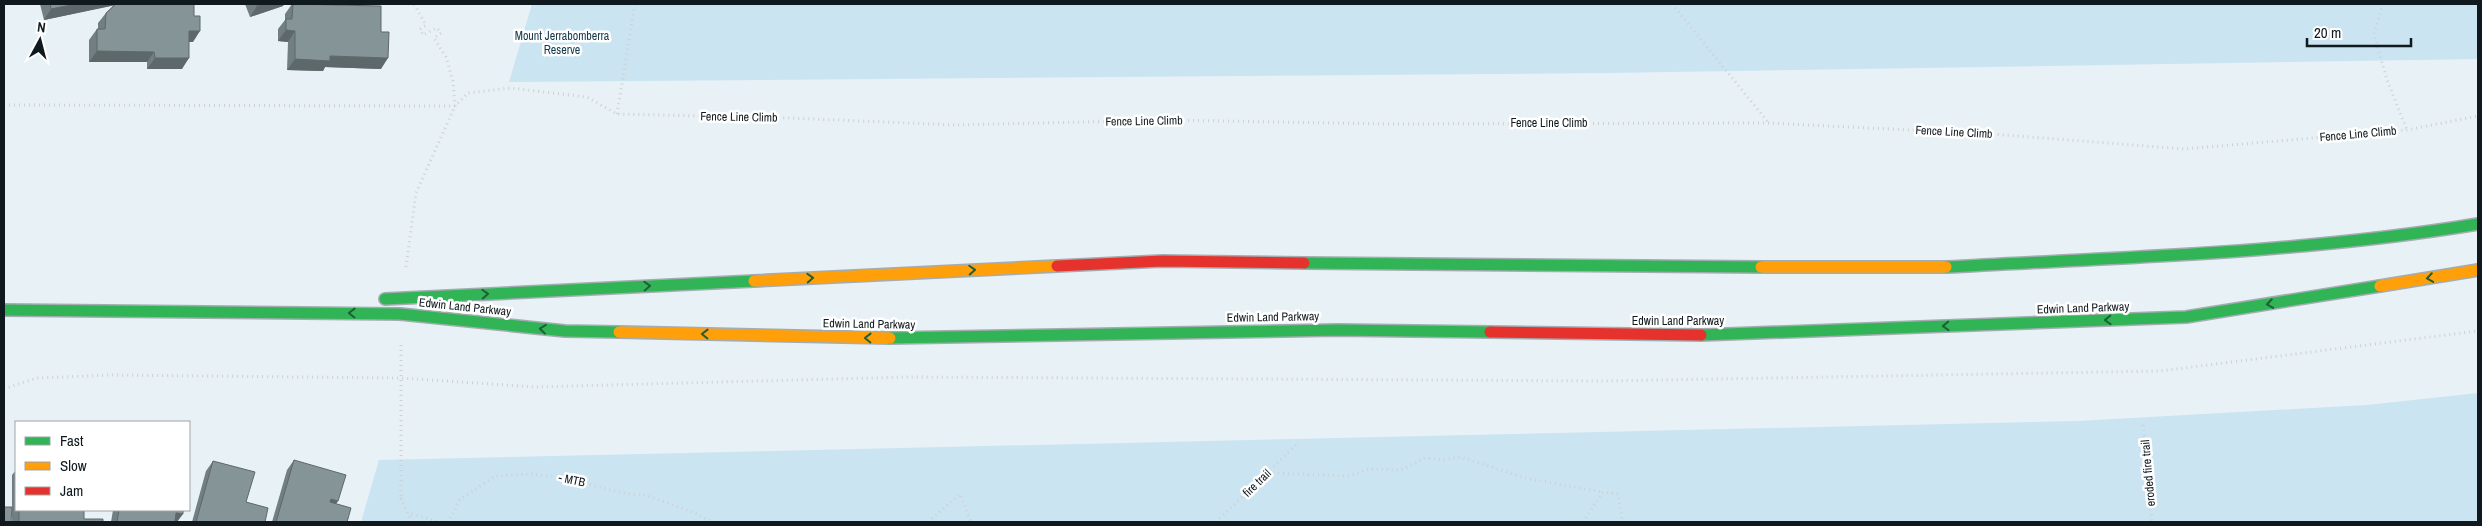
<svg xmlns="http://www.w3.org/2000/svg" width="2482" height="526" viewBox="0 0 2482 526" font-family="'Archivo Narrow',sans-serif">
	<rect width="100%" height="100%" fill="#e8f1f6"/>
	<!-- green -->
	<g fill="#cae4f2">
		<polygon points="532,4 2478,4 2478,59 1608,73 509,82"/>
		<polygon points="2478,393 2478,522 361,522 379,460 2078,421 2367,405"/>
	</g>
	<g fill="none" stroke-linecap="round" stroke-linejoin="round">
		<defs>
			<g id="fast">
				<polyline points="1304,263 1761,267"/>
				<path d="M 1946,267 C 2124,257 2303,253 2478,224"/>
				<polyline points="385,299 754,281"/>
				<polyline points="4,310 400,314 565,331 619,332"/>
				<polyline points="1701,335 2186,317 2380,286"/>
				<polyline points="890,338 1338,330 1490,332"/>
			</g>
			<g id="slow">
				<polyline points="1761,267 1946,267"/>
				<polyline points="754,281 1057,266"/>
				<polyline points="2380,286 2478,270"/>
				<polyline points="619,332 890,338"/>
			</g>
			<g id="jam">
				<polyline points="1057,266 1162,261 1304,263"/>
				<polyline points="1490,332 1701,335"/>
			</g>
		</defs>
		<!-- fast casing -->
		<use href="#fast" stroke="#a3acb1" stroke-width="14"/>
		<!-- slow casing -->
		<use href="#slow" stroke="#a3acb1" stroke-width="14"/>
		<!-- jam casing -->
		<use href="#jam" stroke="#a3acb1" stroke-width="14"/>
		<!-- path -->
		<g stroke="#ced1d2" stroke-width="3" stroke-dasharray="1 4" stroke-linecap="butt">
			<polyline points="1672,4 1768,122"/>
			<polyline points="2383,4 2374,34 2387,80 2407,130"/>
			<polyline points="4,105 455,106 468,93 510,88 587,97 617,114 789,118 955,125 1168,120 1389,124 1769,123 1992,134 2184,149 2407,130 2478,116"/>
			<polyline points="617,114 635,4"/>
			<polyline points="406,267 416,193 455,106 453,81 446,57 434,38 441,33 437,28 423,35 420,29 426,25 414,4"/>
			<polyline points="401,345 401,499"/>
			<polyline points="4,389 37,378 110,375 401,378 535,387 909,377 1605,381 2160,371 2478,331"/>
			<path d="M 2143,425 C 2147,444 2144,464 2147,483 C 2148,496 2151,509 2152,522"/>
			<polyline points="1268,473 1349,476 1370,469 1401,470 1425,458 1443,460 1461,457 1525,478 1603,492"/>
			<polyline points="412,522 401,499 408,513 440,522"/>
			<polyline points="447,522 454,512 458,501 495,476 532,474 581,480 594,486 628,494 645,495 698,514 712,522"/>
			<polyline points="928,522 960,494 971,522"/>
			<polyline points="1216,522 1297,444"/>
			<polyline points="1583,522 1603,492 1618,494 1622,517 1620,522"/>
		</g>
		<!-- fast -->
		<use href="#fast" stroke="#30b455" stroke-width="11"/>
		<!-- slow -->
		<use href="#slow" stroke="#ff9f0a" stroke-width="11"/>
		<!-- jam -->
		<use href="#jam" stroke="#e5322d" stroke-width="11"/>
	</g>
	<!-- wall -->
	<g fill="#727f82">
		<polygon points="40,4 194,4 193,42 189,42 182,69 147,69 147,62 89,62 89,40 97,29 98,29 98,23 106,13 114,5 44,20"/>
		<polygon points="245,4 284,4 283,6 250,17"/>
		<polygon points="292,4 381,32 381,69 325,67 323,71 287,70 288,42 278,41 278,29 285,20 285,14"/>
		<polygon points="294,460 336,504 347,522 272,522 287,470"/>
		<polygon points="213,461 246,502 265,522 192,522 206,471"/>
		<polygon points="16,470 16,510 84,510 84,519 103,522 12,522 12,475"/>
		<polygon points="113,510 183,510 177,522 111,522"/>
	</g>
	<!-- shaded-wall -->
	<g fill="#5d686a">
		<polygon points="76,4 121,4 44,20 51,9"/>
		<polygon points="265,4 284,4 283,6 250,17 257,6"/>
		<polygon points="286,30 295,31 288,42 278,41"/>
		<polygon points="189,31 200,31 193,42 182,42"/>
		<polygon points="97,51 154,52 147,62 89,62"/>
		<polygon points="330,56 388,58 381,69 325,67 323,71 287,70 295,59"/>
		<polygon points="155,58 189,58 182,69 147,69"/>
		<polygon points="331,499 338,501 331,512 323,510"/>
		<polygon points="176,513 183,514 177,522 170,522"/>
	</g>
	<!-- building -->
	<g fill="#859497" stroke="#5d686a">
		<polygon points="50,4 76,4 51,9"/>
		<polygon points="116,4 194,4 194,16 200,16 200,31 189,31 189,58 155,58 154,52 97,51 97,29 105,29 106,13"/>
		<polygon points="256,4 265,4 257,6"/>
		<polygon points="293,4 381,6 381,32 389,32 388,58 330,56 330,61 295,59 295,31 286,30 286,19 292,19"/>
		<polygon points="294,460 346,475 338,501 331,499 330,502 351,508 347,522 276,522"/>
		<polygon points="213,461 255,472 246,502 268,508 265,522 196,522"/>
		<polygon points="4,507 12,507 11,522 4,522"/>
		<polygon points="19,510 84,510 84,519 103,519 103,522 19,522"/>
		<polygon points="119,510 183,510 183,514 176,513 175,522 117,522"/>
	</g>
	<!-- one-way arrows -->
	<defs><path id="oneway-chevron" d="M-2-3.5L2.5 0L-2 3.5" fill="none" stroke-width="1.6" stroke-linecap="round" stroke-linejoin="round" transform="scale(1.25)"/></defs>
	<g stroke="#1e5f37">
		<use href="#oneway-chevron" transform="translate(972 270) rotate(-3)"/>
		<use href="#oneway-chevron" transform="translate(810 278) rotate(-3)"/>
		<use href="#oneway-chevron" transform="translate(2430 278) rotate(171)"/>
		<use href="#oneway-chevron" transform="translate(647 286) rotate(-3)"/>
		<use href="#oneway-chevron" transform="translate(485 294) rotate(-3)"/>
		<use href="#oneway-chevron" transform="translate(2270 304) rotate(171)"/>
		<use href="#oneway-chevron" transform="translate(352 313) rotate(-179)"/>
		<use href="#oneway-chevron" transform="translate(2108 320) rotate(178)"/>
		<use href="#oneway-chevron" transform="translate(1946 326) rotate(178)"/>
		<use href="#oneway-chevron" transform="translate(543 329) rotate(-174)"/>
		<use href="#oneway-chevron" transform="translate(705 334) rotate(-179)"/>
		<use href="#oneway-chevron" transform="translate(868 338) rotate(-179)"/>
	</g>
	<g text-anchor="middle" stroke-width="5" stroke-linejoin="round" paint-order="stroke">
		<!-- park labels -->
		<g font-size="12" fill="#14394c" stroke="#fff">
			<text x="562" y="40">Mount Jerrabomberra<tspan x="562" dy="14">Reserve</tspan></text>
		</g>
		<!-- street labels -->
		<g font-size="12" fill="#0f191e" stroke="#fff">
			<text transform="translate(739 117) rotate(1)" y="4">Fence Line Climb</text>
			<text transform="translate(1144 121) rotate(-1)" y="4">Fence Line Climb</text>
			<text x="1549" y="127">Fence Line Climb</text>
			<text transform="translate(1954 132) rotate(3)" y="4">Fence Line Climb</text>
			<text transform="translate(2358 134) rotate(-5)" y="4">Fence Line Climb</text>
			<text transform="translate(465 307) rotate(6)" y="4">Edwin Land Parkway</text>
			<text transform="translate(2083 308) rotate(-2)" y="4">Edwin Land Parkway</text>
			<text transform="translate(1273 317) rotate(-1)" y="4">Edwin Land Parkway</text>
			<text x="1678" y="325">Edwin Land Parkway</text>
			<text transform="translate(869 324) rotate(1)" y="4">Edwin Land Parkway</text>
			<text transform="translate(2148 473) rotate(-95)" y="4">eroded fire trail</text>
			<text transform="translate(572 480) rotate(12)" y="4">- MTB</text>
			<text transform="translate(1257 483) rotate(-44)" y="4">fire trail</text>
		</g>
	</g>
	<!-- border -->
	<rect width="2482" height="526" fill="none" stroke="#0f191e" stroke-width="10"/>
	<!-- legend -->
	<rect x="15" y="421" width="175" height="90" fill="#ffffff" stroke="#9fa3a5"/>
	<rect x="25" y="437" width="25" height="8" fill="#30b455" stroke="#9fa3a5"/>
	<text x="60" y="446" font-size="15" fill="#0f191e">Fast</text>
	<rect x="25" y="462" width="25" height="8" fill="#ff9f0a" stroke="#9fa3a5"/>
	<text x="60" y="471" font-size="15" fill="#0f191e">Slow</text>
	<rect x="25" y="487" width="25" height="8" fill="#e5322d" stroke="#9fa3a5"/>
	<text x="60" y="496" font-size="15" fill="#0f191e">Jam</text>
	<!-- north arrow -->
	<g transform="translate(40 40) rotate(7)" stroke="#ffffff" stroke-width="4" paint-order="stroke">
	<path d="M0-4L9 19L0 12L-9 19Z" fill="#0f191e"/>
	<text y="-8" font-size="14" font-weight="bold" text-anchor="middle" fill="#0f191e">N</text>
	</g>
	<!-- scale -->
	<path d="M2307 38v8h104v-8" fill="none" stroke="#0f191e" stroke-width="2.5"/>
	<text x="2314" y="38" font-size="15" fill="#0f191e" stroke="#ffffff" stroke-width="4" paint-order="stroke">20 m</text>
</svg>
